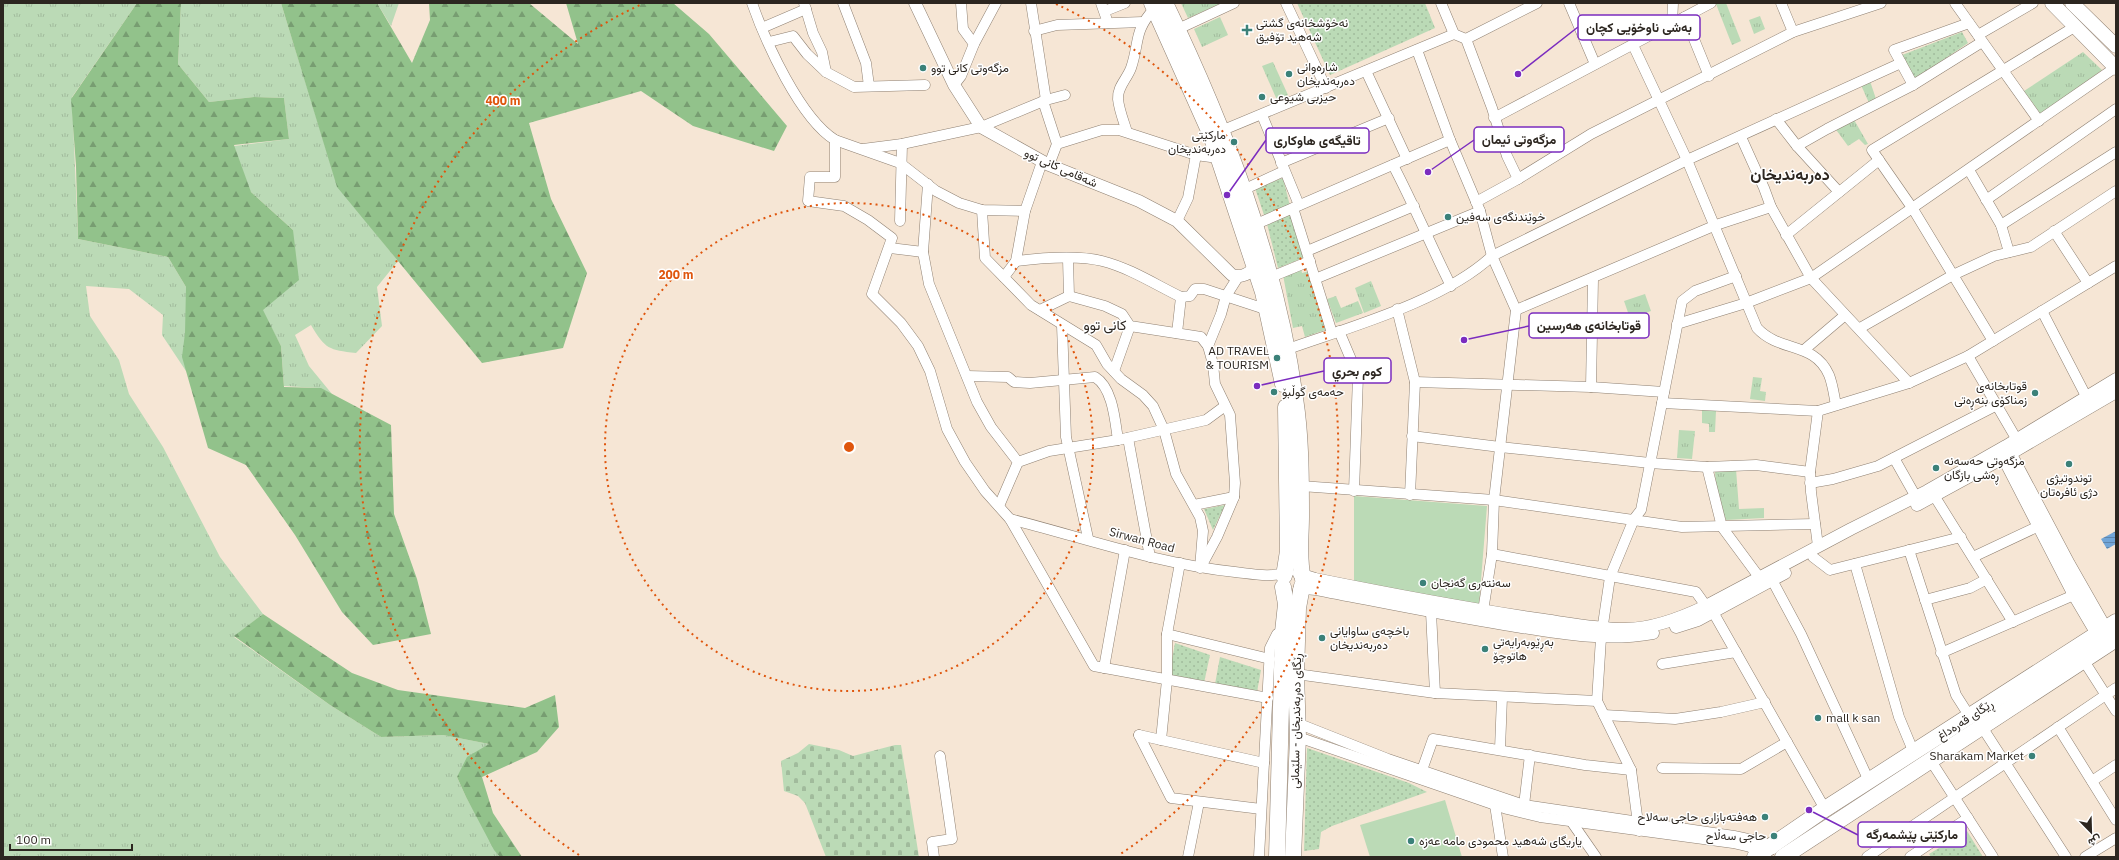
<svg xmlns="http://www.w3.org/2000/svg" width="2119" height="860" viewBox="0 0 2119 860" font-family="'IBM Plex Sans',Vazirmatn,sans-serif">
	<defs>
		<pattern id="grass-tufts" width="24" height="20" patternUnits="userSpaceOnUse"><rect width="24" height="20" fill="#bbdab6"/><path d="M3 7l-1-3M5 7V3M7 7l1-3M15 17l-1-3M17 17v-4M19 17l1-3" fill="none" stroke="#a1bb9c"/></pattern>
		<pattern id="forest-firs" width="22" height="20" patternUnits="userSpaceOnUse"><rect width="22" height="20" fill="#92c28b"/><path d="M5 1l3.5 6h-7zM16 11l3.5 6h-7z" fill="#779d71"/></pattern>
		<pattern id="cemetery-stones" width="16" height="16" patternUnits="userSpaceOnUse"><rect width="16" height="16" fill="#bbdab6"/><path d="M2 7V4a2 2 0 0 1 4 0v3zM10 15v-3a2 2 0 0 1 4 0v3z" fill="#a1bb9c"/></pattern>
		<pattern id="park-dots" width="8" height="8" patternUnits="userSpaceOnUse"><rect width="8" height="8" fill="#bbdab6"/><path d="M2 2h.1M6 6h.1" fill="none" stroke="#a1bb9c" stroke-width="1.8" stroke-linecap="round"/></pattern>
		<pattern id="water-rules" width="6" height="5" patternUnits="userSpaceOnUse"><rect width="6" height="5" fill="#71a5d7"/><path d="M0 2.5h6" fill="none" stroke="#5d86ae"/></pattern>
	</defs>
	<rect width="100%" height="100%" fill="#f6e6d5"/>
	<!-- grass -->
	<g fill="url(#grass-tufts)">
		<polygon points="3,3 137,3 72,97 78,239 168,257 186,287 186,371 162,335 163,315 129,289 86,286 90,316 119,360 129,394 163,447 220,557 263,614 234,637 330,705 381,737 443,735 489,744 457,777 466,797 500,857 3,857"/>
		<path d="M 181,3 L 281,3 L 337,185 L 398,261 L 377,287 L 382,326 L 356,353 C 329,350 325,349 311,325 L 295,335 L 309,366 L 332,394 L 319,388 L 284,386 L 281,346 L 262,310 L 293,230 L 250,191 L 234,146 L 289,139 L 284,98 L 254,97 L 209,102 L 178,64 Z"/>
		<polygon points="377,3 399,3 391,26"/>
		<polygon points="1181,3 1220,3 1220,4 1188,18"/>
		<polygon points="1719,3 1726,3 1741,41 1732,45 1716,4"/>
		<polygon points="1760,16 1765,29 1754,34 1749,20"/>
		<polygon points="1220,17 1228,35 1202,47 1194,29"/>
		<polygon points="2083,52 2102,70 2041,115 2024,91"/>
		<polygon points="1273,62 1288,95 1277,100 1262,66"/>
		<polygon points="1870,81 1876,99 1869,103 1861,85"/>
		<polygon points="1853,118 1868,144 1865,145 1859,139 1848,146 1834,127"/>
		<polygon points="1301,268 1302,273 1309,271 1328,329 1305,337 1302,326 1293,328 1283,275"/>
		<polygon points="1371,281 1381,306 1364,313 1355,288"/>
		<polygon points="1645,294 1651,311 1638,316 1641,325 1633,327 1624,301"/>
		<polygon points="1336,296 1341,308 1358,301 1363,313 1336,323 1327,299"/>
		<polygon points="1753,377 1762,378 1760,391 1766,392 1765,401 1750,399"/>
		<polygon points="1702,410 1716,411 1715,432 1709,432 1709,424 1702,423"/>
		<polygon points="1679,430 1695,431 1692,459 1677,458"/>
		<polygon points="1736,469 1739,509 1764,508 1764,518 1726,520 1716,494 1715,471"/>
	</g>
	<!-- forest -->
	<g fill="url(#forest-firs)">
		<polygon points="137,3 181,3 178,64 209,102 254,97 284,98 289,139 234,145 251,192 293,230 299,280 263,310 281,346 284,387 321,388 391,425 394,514 417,579 431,634 373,645 342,612 295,535 246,465 208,448 182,357 185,333 186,287 168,257 78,239 76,166 71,99"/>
		<polygon points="281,3 377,3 412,63 430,20 429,3 529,3 578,44 566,3 673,3 709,34 787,126 774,151 693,126 641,91 529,123 551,199 587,273 563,348 482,363 337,187"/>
		<polygon points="263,614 352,673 398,690 525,708 555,695 559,727 537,752 482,777 493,813 522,857 500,857 494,850 466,797 457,777 467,757 489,744 443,735 381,737 330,705 234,636"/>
	</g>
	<!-- cemetery -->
	<polygon fill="url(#cemetery-stones)" points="809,744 839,750 853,756 895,745 901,745 919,857 826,857 805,803 798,796 784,791 781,761 798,753"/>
	<!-- park -->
	<g fill="url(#park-dots)">
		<polygon points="1297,3 1425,3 1435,28 1330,75"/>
		<polygon points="1962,32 1968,43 1914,80 1902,55"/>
		<polygon points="1283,178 1303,258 1278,268 1267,224 1255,188"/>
		<polygon points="1225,505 1213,530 1204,509"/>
		<polygon points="1175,643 1210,655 1204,683 1169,676"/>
		<polygon points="1220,657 1261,670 1257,692 1215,684"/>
		<polygon points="1307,748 1409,783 1427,792 1332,826 1321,832 1319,849 1304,851"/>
		<polygon points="1967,831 1983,857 1931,857 1929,854"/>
	</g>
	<!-- pitch -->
	<g fill="#bbdab6">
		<polygon points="1354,496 1487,506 1479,605 1354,583"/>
		<polygon points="1445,800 1462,857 1370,857 1360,825"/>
	</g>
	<!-- water -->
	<polygon fill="url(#water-rules)" points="2116,531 2116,544 2107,549 2101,539"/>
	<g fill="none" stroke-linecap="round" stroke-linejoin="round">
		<defs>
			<g id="minor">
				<path d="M 752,3 C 766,43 800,118 835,140 L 900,163 L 936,191 L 959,203 L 982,210 L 1025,211"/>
				<polyline points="804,3 813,33 822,52 826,72"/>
				<polyline points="843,3 866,63 869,86"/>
				<polyline points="961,3 963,29 974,44"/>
				<polyline points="1031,3 1046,100"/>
				<polyline points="1101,3 1108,23"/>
				<polyline points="1286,3 1326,88"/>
				<polyline points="1441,3 1454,34"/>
				<polyline points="1569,3 1595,64"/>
				<polyline points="1781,3 1793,32"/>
				<polyline points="1955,3 2039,121"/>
				<polyline points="1105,11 1125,3"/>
				<polyline points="1685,17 1709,76"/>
				<polyline points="1672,24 1673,3"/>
				<polyline points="762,28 806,9"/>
				<polyline points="1178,29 1234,3"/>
				<polyline points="1034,31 1057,25 1143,22"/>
				<polyline points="1978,35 2033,3"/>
				<polyline points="1466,39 1492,108 1507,156 1518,179"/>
				<polyline points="769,42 793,36 807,54 826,72 854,87 925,85"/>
				<path d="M 1633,45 L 1687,160 L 1757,328 C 1780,353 1814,341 1829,375 C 1833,385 1834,396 1836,405"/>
				<polyline points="1417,50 1450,140 1480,211 1492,256 1516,310 1494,500 1492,554 1483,611"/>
				<polyline points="1366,71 1407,159"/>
				<polyline points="954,85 961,76 974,44 996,3"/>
				<polyline points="1913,85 1894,50 1969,23"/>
				<polyline points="1043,101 1057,144 1049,165"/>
				<polyline points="1262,115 1299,205"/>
				<polyline points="1494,118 1711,3"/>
				<polyline points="1776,119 1797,146 1839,192"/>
				<path d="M 1127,132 C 1124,122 1119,110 1118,99 C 1117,87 1127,79 1131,68 C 1140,42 1133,32 1154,9"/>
				<polyline points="1216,133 1454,34 1466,39 1537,3"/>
				<polyline points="1741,137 1764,188 1771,207 1811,278 1909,383"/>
				<polyline points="835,140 835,177 810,177 808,201 844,206 868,220 892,238 872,294 901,323 918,346 930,371 947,429 965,462 985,491 1010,519 1094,666 1268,698"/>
				<polyline points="1057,144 1102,130 1119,130 1196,155 1218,158"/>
				<polyline points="1797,146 1827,129 1913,85 1982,42"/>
				<polyline points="863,149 902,144 981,127 1046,100 1065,95"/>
				<polyline points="1281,163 1389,118"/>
				<path d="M 1393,165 C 1414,205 1431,246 1451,286"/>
				<polyline points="1969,170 2001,225 2009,252"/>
				<polyline points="928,184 923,252 929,284 977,402 991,427 1018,462 999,506"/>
				<polyline points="1243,190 1284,171"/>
				<polyline points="1986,200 2116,109"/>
				<polyline points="1476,202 1518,179 1591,134 1793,32 1881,3"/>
				<polyline points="1293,208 1332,333"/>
				<polyline points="982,210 985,258 1031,305 1096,345 1107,364 1121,379 1143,395 1153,406 1164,430 1176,474 1200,517 1203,531 1200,568"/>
				<polyline points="900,221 902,144"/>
				<polyline points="1177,221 1188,198 1196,155"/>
				<polyline points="1254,225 1450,140"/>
				<polyline points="2001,225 2116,152"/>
				<polyline points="2054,231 2088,283"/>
				<polyline points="1786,235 1879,160"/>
				<polyline points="890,248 923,252"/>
				<polyline points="1307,251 1414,206"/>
				<polyline points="1068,259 1069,296"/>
				<path d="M 1016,261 C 1041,258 1078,255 1102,261 C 1130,268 1156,285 1181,297 L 1190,296 L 1195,289 L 1204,289 L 1268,310"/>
				<polyline points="1004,277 1016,261 1025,211 1042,162"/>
				<polyline points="1271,277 1310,261"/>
				<polyline points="1315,279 1480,211"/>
				<polyline points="1397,309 1415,382 1410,495"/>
				<polyline points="1040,310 1069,296 1105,306 1122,314 1130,326 1201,337 1208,346"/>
				<polyline points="1516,310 1716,225 1771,207"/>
				<polyline points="2042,311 2087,398"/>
				<polyline points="1677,324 1746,303 1811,278 2116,67"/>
				<polyline points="1062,325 1066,437 1088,538"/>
				<polyline points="1860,328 1953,275 1994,256 2031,247 2116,191"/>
				<polyline points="1339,331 1358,376 1354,491"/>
				<polyline points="1177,333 1181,297"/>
				<polyline points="1993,341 1913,209 1872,150 2076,26"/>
				<path d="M 1288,349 C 1350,327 1444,301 1492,256 L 1687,160 L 1901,63"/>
				<polyline points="1804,350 1844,316"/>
				<polyline points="1968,356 2017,440"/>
				<polyline points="1114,371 1130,326"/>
				<path d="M 967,376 L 1008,377 L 1014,382 L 1030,383 L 1095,377 C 1113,388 1115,421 1118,440"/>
				<polyline points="1415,382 1591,387 1664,392"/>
				<polyline points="1591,387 1593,279"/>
				<polyline points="1662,403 1818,411 1909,383 1968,356 2116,266"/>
				<polyline points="1412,436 1500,447 1650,463 1707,467 1756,465 1810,472"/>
				<polyline points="1128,438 1150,557"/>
				<polyline points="1894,458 1916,497"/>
				<polyline points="1018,462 1049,451 1118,440 1206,420 1225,406"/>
				<polyline points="1707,467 1722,527 1759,577"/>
				<polyline points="1810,483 1833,479 1878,466 1997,405"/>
				<polyline points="1301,486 1494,500 1682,527 1815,524"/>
				<polyline points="1935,497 2013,622"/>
				<polyline points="1194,505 1234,497"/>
				<path d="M 1010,519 C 1085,538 1158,564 1235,572 C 1253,574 1271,578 1289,572"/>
				<polyline points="1818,546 1811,492 1810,472 1818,411"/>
				<polyline points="1909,550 1956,695 1970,717"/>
				<polyline points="1492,554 1696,592 1706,606"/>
				<polyline points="1813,557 1830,570 1961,537"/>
				<polyline points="1973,557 2039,526"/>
				<polyline points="1855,564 1899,717 1914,753"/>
				<polyline points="1202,565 1217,537 1234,497 1235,483 1230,415 1215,384 1213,364 1208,346 1221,314 1226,296 1238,277"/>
				<polyline points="1772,580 1801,634 1869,781"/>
				<polyline points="1925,600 1970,588 1987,579"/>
				<polyline points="1431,612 1435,693"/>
				<polyline points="1713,612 1825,809"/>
				<polyline points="1167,634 1270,659"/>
				<polyline points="1941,653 2074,595"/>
				<polyline points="2084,661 2116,711"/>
				<polyline points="1662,664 1736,652"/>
				<polyline points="1104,668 1125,550"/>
				<polyline points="1296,674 1435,693 1597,701"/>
				<polyline points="1604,715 1675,719 1721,712 1765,702"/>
				<polyline points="1297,723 1388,759 1524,805 1734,836 1762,842 1773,849"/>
				<polyline points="1982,727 2066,857"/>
				<polyline points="2058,727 2116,820"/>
				<polyline points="1139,735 1171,798 1261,809"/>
				<polyline points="1139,735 1264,763"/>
				<polyline points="1298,737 1507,809 1540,817 1733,843 1750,847 1764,856"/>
				<polyline points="1161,740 1167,680 1167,634 1180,563"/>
				<polyline points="1500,749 1502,697"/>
				<polyline points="1931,761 1993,857"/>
				<polyline points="1662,768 1741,769 1787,742"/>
				<polyline points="1422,770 1433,739 1585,765 1631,770"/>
				<polyline points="2092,781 2116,765"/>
				<polyline points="1495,805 1503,857"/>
				<polyline points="1524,805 1530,755"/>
				<polyline points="1571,821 1596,857"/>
				<polyline points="1639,831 1631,770 1597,701 1601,638 1610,577 1634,519 1641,510 1682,301 1695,291 1736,276"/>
				<polyline points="934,857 932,842 952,839 940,756"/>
				<polyline points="1188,857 1199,802"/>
				<polyline points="1259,857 1270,648 1277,634 1283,632"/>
				<polyline points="1867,857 2116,688"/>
				<polyline points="1910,857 1968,818"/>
				<polyline points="2085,857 2116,838"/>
			</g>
			<g id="tertiary">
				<path d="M 915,3 L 954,85 L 981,127 L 1049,165 L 1139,201 L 1177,221 L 1232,275 C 1241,278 1247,274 1255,269"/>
				<polyline points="2007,447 2069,564 2106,629"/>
				<polyline points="2000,451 2074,595 2097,634"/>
				<polyline points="1917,505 2003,458 2116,392"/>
				<path d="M 1299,574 L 1315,579 C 1389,594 1463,608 1537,619 C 1566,623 1596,629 1625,629 C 1653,629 1681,618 1706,606 L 1851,529 L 1927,491 L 2006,446 L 2116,379"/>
				<path d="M 1299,590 L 1304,588 L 1316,589 C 1379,601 1441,614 1504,624 C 1554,632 1603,642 1653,633"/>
				<polyline points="1676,627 1698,620 1785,573"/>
			</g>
			<g id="secondary">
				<polyline points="2052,3 2116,68"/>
				<polyline points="2072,3 2116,46"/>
			</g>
			<g id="primary">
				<polyline points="1755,857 1825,809 2116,622"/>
				<polyline points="1783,857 2116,639"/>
			</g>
			<g id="trunk">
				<polyline points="1152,3 1211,135 1263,292 1283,384"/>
				<path d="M 1165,3 C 1225,128 1276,260 1295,398 C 1301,437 1301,477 1301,516 C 1301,537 1298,559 1303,579"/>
				<polyline points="1284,576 1288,551 1286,407"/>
				<polyline points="1277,857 1283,632 1286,604 1283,587"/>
				<polyline points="1293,857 1298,737 1296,674 1298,608 1302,586"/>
			</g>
		</defs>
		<!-- minor casing -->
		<use href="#minor" stroke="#8f8072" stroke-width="11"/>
		<!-- tertiary casing -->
		<use href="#tertiary" stroke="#8f8072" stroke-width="13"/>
		<!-- secondary casing -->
		<use href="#secondary" stroke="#8f8072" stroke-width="15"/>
		<!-- primary casing -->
		<use href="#primary" stroke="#8f8072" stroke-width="17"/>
		<!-- trunk casing -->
		<use href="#trunk" stroke="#8f8072" stroke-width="17"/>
		<!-- minor -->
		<use href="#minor" stroke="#fff" stroke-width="10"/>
		<!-- tertiary -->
		<use href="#tertiary" stroke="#fff" stroke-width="12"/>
		<!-- secondary -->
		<use href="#secondary" stroke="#fff" stroke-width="14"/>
		<!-- primary -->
		<use href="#primary" stroke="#fff" stroke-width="16"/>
		<!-- trunk -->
		<use href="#trunk" stroke="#fff" stroke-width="16"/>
	</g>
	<!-- distance rings -->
	<g fill="none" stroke="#df560d" stroke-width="2" stroke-dasharray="2 4">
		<circle cx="849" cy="447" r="244"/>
		<path d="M579 855A489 489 0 0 1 642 4M1056 4A489 489 0 0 1 1119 855"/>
	</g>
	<!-- markers -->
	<g fill="#3b8179" stroke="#fff" stroke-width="1.5">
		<path d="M1245 24h4v4h4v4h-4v4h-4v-4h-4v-4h4z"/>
		<circle cx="923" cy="68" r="4"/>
		<circle cx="1289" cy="74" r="4"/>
		<circle cx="1262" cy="97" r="4"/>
		<circle cx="1234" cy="142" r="4"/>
		<circle cx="1448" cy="217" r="4"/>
		<circle cx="1277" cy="358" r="4"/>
		<circle cx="1274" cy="392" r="4"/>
		<circle cx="2035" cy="393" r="4"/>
		<circle cx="2069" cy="464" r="4"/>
		<circle cx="1936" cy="468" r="4"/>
		<circle cx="1423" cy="583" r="4"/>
		<circle cx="1322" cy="638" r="4"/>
		<circle cx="1485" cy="649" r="4"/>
		<circle cx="1818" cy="718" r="4"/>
		<circle cx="2032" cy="756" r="4"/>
		<circle cx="1765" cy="817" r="4"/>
		<circle cx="1774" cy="836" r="4"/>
		<circle cx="1411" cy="841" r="4"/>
	</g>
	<g text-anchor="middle" stroke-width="3" stroke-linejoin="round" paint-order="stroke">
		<!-- poi labels -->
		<g font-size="12" fill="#2c2620" stroke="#fff" text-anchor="start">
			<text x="1256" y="27">نەخۆشخانەی گشتی<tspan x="1256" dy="14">شەهید تۆفیق</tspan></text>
			<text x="1297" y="71">شارەوانی<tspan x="1297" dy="14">دەربەندیخان</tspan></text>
			<text x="931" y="72">مزگەوتی کانی توو</text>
			<text x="1270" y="101">حیزبی شیوعی</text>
			<text x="1226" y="139" text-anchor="end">مارکێتی<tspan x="1226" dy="14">دەربەندیخان</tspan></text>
			<text x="1456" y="221">خوێندنگەی سەفین</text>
			<text x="1269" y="355" text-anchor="end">AD TRAVEL<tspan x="1269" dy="14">&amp; TOURISM</tspan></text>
			<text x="2027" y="390" text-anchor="end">قوتابخانەی<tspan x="2027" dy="14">زمناکۆی بنەڕەتی</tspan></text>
			<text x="1282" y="396">حەمەی گوڵبۆ</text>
			<text x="1944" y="465">مزگەوتی حەسەنە<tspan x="1944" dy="14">ڕەشی بازگان</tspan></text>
			<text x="2069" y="482" text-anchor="middle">توندوتیژی<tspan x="2069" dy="14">دژی ئافرەتان</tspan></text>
			<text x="1431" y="587">سەنتەری گەنجان</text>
			<text x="1330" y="635">باخچەی ساوایانی<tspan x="1330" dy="14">دەربەندیخان</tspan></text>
			<text x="1493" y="646">بەڕێوبەرایەتی<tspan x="1493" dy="14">هاتوچۆ</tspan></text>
			<text x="1826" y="722">mall k san</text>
			<text x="2024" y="760" text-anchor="end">Sharakam Market</text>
			<text x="1757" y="821" text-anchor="end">هەفتەبازاری حاجی سەلاح</text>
			<text x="1766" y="840" text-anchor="end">حاجی سەڵاح</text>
			<text x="1419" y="845">یاریگاى شه‌هید محمودى مامه‌ عه‌زه</text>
		</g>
		<!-- street labels -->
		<g font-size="12" fill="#2c2620" stroke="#fff">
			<text transform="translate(1061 168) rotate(24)" y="4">شەقامی کانی توو</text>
			<text transform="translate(1142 540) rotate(15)" y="4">Sirwan Road</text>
			<text transform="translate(1965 720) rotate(-33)" y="4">ڕێگای قەرەداغ</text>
			<text transform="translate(1296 721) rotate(-89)" y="4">ڕێگای دەربەندیخان - سلێمانی</text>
		</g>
		<!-- quarter labels -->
		<g font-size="14" fill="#2c2620" stroke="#fff">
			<text x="1105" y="330">کانی توو</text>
		</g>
		<!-- district labels -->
		<g font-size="16" font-weight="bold" fill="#2c2620" stroke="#fff">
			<text x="1790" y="180">دەربەندیخان</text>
		</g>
	</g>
	<circle cx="849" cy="447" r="6" fill="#df560d" stroke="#fff" stroke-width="2"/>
	<g font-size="12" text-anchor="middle" font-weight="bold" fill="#df560d" stroke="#fff" stroke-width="3" stroke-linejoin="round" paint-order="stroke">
		<text x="503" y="105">400 m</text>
		<text x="676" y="279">200 m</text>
	</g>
	<!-- callouts -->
	<path fill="none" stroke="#7b2cbf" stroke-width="1.5" d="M1518 74L1578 27M1428 172L1474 140M1227 195L1266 140M1464 340L1529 326M1257 386L1324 371M1809 810L1858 835"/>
	<g fill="#7b2cbf" stroke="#fff" stroke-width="1.5">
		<circle cx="1518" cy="74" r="4"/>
		<circle cx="1428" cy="172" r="4"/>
		<circle cx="1227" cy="195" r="4"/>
		<circle cx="1464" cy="340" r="4"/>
		<circle cx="1257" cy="386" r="4"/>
		<circle cx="1809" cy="810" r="4"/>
	</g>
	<g fill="#fff" stroke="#7b2cbf" stroke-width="1.5">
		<rect x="1578" y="15" width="122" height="25" rx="4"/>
		<rect x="1474" y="127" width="90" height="25" rx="4"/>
		<rect x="1266" y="128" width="103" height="25" rx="4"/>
		<rect x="1529" y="313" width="120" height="25" rx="4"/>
		<rect x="1324" y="358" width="67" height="25" rx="4"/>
		<rect x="1858" y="822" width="108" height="25" rx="4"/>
	</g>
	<g font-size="13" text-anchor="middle" font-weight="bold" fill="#2c2620">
		<text x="1639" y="32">بەشی ناوخۆیی کچان</text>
		<text x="1519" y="144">مزگەوتی ئیمان</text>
		<text x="1317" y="145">تاقیگەی هاوکاری</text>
		<text x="1589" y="330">قوتابخانەی هەرسین</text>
		<text x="1357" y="376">کوم بحري</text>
		<text x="1912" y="839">مارکێتی پێشمەرگە</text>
	</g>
	<!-- border -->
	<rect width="2119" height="860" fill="none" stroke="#2c2620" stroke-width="8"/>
	<!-- north arrow -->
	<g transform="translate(2091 832) rotate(157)" stroke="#ffffff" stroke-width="3" paint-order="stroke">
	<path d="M0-3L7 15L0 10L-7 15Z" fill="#2c2620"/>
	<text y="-6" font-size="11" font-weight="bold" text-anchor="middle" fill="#2c2620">ش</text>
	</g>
	<!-- scale -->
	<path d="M10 844v6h122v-6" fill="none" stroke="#2c2620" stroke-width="2"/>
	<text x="16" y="844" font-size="12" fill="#2c2620" stroke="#ffffff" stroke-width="3" paint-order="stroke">100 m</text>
</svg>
